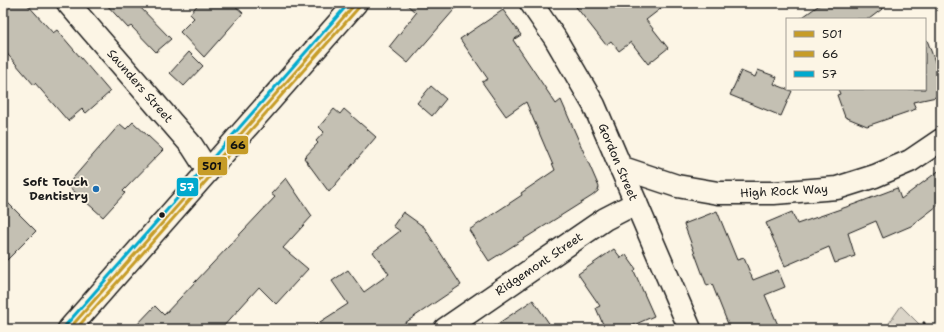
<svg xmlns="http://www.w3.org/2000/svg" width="944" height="332" viewBox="0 0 944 332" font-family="'Shantell Sans',sans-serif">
	<rect width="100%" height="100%" fill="#fcf5e5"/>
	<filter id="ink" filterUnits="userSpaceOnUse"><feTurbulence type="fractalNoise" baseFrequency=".025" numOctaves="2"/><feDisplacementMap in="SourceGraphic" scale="8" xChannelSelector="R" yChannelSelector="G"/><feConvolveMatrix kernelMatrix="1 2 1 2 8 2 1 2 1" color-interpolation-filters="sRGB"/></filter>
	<g filter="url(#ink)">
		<!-- green -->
		<polygon fill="#dbd5c8" stroke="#7c7872" points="901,306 924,329 885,329"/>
		<!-- building -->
		<g fill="#c4c0b3" stroke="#1c1c1c">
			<polygon points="3,3 26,3 53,33 57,30 110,92 86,113 82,109 68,121 35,83 34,85 3,49"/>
			<polygon points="105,3 136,3 171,39 156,52 131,26 128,28"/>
			<polygon points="199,3 232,3 243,13 204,57 180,32 194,18 190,14"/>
			<polygon points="405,3 460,3 408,63 389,47 416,13"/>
			<polygon points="573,3 668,3 646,20 668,48 648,64 631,42 619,51 611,41 606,45"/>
			<polygon points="822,3 890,3 869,19 800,19"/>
			<polygon points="503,10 521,35 513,40 556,104 561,100 599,187 598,191 592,196 489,261 469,230 522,195 521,193 555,170 526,102 506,116 482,82 488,79 460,39"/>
			<polygon points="925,40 927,40 941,78 941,96 913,102 916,109 867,126 845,117 837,95 840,94 838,89 925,89"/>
			<polygon points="189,52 203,66 184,86 170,73"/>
			<polygon points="758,70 777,77 774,84 792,91 781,116 730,95 741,71 755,77"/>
			<polygon points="431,86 446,99 432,116 417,103"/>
			<polygon points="334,109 340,114 344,109 376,137 329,192 304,158 318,143 316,141 324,132 319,127"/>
			<polygon points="133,122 163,150 123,191 125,193 103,217 67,185 120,124 126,129"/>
			<polygon points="941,169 941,203 911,226 883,238 876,221 848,233 855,256 835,263 829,247 785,266 766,223 792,212 797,224 855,204 897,188 901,199"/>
			<polygon points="286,178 312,216 283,248 308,269 276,304 259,287 221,329 133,329 155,306 164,315 275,197 271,194"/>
			<polygon points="3,198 36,231 3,264"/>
			<polygon points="717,211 737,260 744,258 753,280 778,270 785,287 765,295 778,325 769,329 730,329 712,284 707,286 684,224"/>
			<polygon points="403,212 424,227 461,285 396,329 309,329 348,304 332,281 348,270 364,292 389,274 373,252 400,231 393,226"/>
			<polygon points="614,249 621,258 626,255 636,269 634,271 654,316 625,329 605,329 596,308 600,306 578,274"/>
			<polygon points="533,300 553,329 490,329"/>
		</g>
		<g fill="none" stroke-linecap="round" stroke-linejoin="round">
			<defs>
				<g id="minor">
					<polyline points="68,3 192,146 208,171"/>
					<polyline points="620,167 677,186 718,193 774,193 837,188 875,176 910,161 941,140"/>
					<polyline points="445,329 605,219 636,203"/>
				</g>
				<polyline id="tertiary" points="531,3 555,38 594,105 690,329"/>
				<polyline id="primary" points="69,329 356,3"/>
			</defs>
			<!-- minor casing -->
			<use href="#minor" stroke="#1c1c1c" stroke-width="25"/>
			<!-- tertiary casing -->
			<use href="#tertiary" stroke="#1c1c1c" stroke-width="25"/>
			<!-- primary casing -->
			<use href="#primary" stroke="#1c1c1c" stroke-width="25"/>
			<!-- path -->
			<polyline stroke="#1c1c1c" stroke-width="2.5" stroke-dasharray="3 3" stroke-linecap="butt" points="923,322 930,329"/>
			<!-- minor -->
			<use href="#minor" stroke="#fcf5e5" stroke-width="22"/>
			<!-- tertiary -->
			<use href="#tertiary" stroke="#fcf5e5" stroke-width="22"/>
			<!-- primary -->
			<use href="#primary" stroke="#fcf5e5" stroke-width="22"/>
			<defs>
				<polyline id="bus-1" points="69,329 356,3"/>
				<polyline id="bus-2" points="76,329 360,6"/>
				<polyline id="bus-3" points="65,326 349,3"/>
			</defs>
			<!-- bus-1 casing -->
			<use href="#bus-1" stroke="#fcf5e5" stroke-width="6"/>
			<!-- bus-2 casing -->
			<use href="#bus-2" stroke="#fcf5e5" stroke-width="6"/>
			<!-- bus-3 casing -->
			<use href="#bus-3" stroke="#fcf5e5" stroke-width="6"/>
			<!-- bus-1 -->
			<use href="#bus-1" stroke="#c69c28" stroke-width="3"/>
			<!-- bus-2 -->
			<use href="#bus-2" stroke="#c69c28" stroke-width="3"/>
			<!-- bus-3 -->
			<use href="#bus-3" stroke="#00a9ce" stroke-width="3"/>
		</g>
	</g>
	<!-- markers -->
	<circle fill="#1f6fb2" stroke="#fcf5e5" stroke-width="1.5" cx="96" cy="189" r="4"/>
	<circle fill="#1c1c1c" stroke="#fcf5e5" stroke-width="1.5" cx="162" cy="215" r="3.5"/>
	<g text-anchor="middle" stroke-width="3.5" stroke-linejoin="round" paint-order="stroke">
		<!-- street labels -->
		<g font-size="12" fill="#1c1c1c" stroke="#fcf5e5">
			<text transform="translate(140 86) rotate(49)" y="4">Saunders Street</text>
			<text transform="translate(618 162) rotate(67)" y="4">Gordon Street</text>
			<text transform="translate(784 191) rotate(-3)" y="4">High Rock Way</text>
			<text transform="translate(539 264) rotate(-34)" y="4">Ridgemont Street</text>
		</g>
		<!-- poi labels -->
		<g font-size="12" font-weight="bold" fill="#1c1c1c" stroke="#fcf5e5" text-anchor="end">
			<text x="88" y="186">Soft Touch<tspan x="88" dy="14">Dentistry</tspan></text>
		</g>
	</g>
	<g stroke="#fcf5e5" stroke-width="1.5">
		<rect x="226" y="135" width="23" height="20" rx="4" fill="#c69c28"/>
		<rect x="197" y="156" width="31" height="20" rx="4" fill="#c69c28"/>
		<rect x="176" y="177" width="23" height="20" rx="4" fill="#00a9ce"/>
	</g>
	<g font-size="11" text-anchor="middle" font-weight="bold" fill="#fff">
		<text x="187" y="191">57</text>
	</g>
	<g font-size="11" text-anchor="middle" font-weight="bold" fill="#111">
		<text x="238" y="149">66</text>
		<text x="212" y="170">501</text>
	</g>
	<!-- margin -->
	<rect width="944" height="332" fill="none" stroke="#fcf5e5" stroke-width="16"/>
	<rect x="8" y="8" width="928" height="316" fill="none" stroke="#1c1c1c" stroke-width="1.5" filter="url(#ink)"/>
	<!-- legend -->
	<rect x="786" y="18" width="140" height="72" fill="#fcf5e5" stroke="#a29e95"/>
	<rect x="794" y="31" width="20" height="6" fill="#c69c28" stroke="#a29e95"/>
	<text x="822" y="38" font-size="12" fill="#1c1c1c">501</text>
	<rect x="794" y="51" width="20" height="6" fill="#c69c28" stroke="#a29e95"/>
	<text x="822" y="58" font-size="12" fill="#1c1c1c">66</text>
	<rect x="794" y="71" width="20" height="6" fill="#00a9ce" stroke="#a29e95"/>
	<text x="822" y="78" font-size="12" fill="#1c1c1c">57</text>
</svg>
